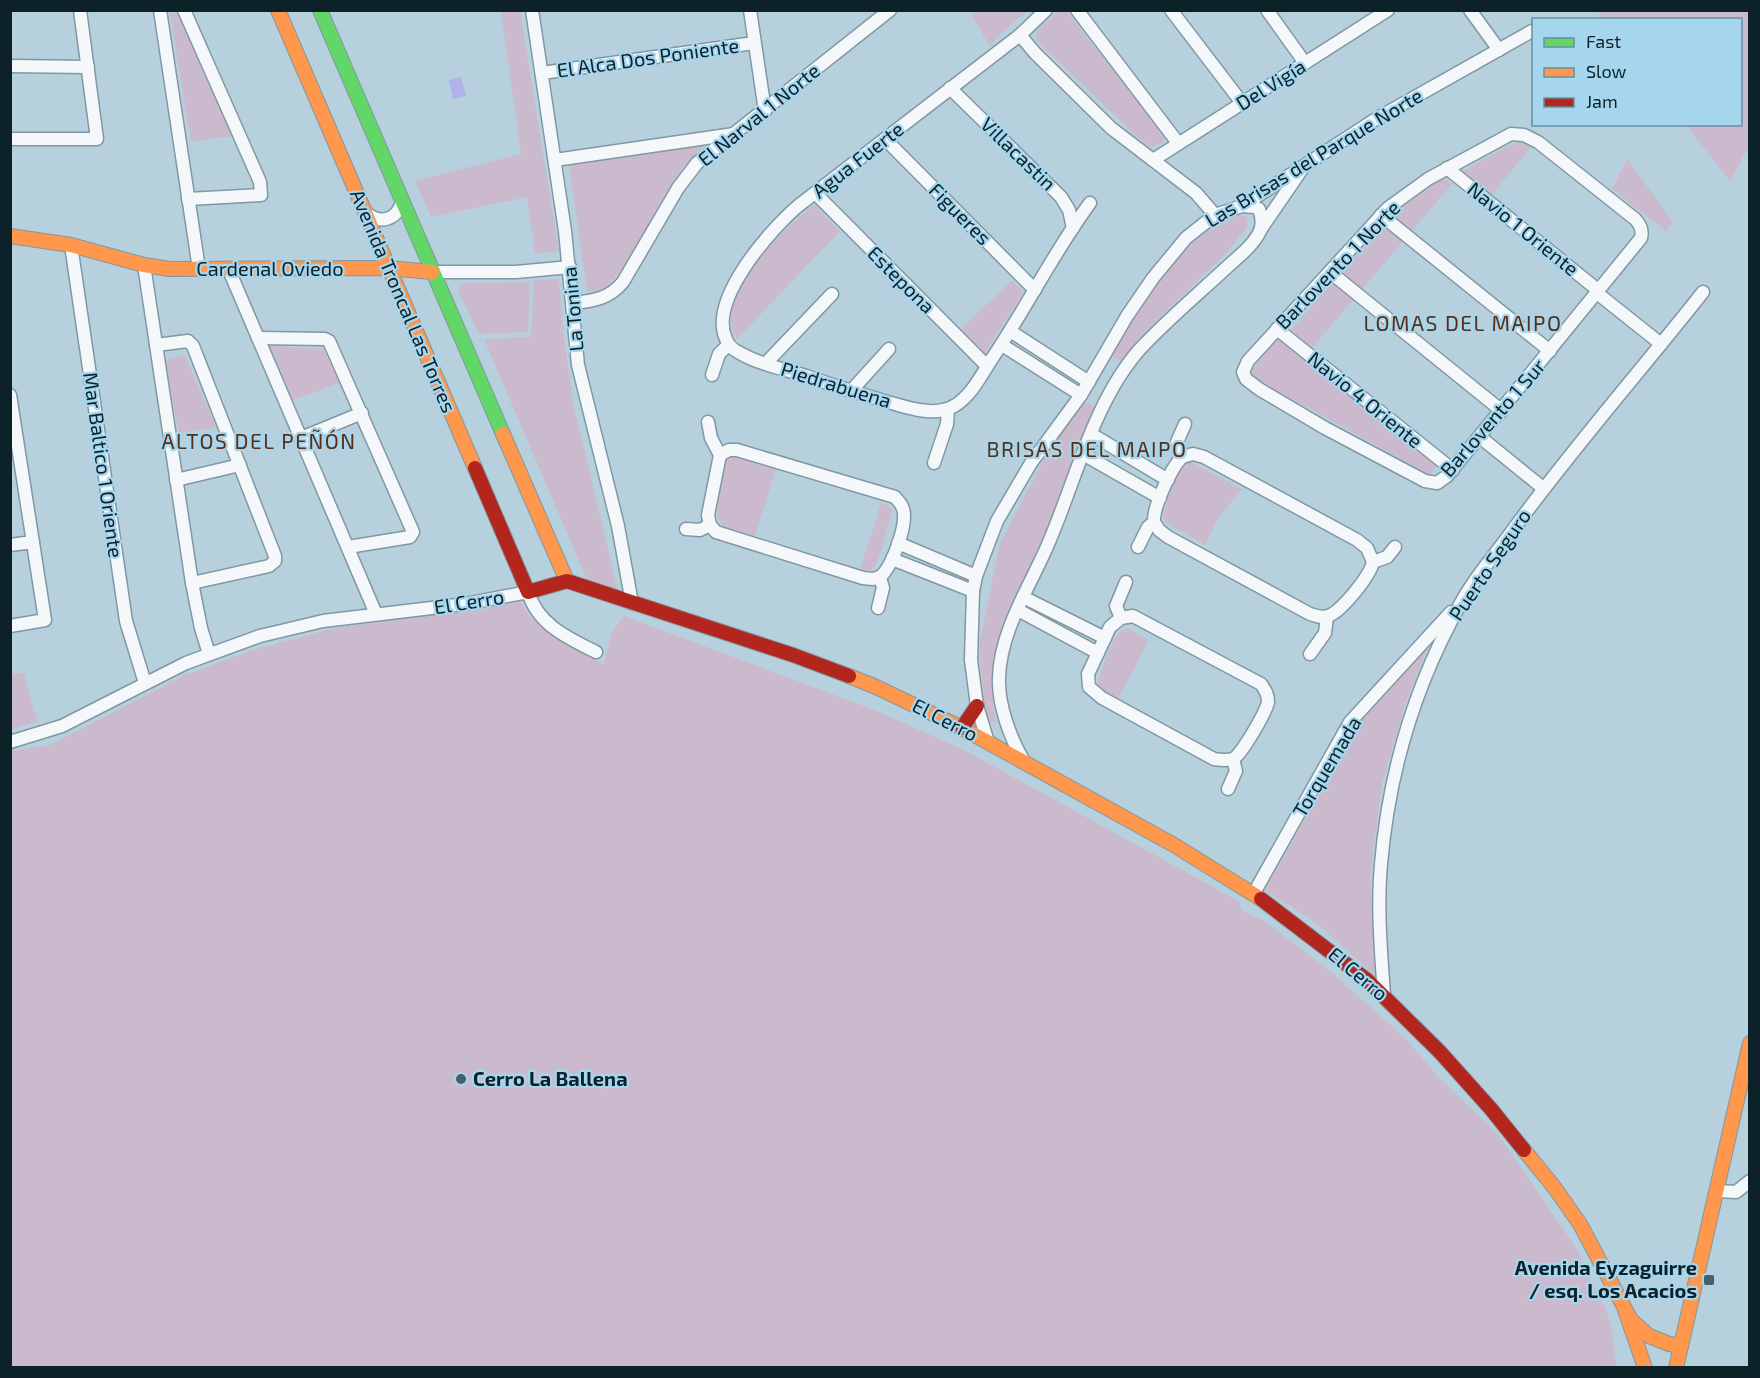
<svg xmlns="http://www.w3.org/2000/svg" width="1760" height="1378" viewBox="0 0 1760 1378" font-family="'Exo 2',sans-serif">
	<rect width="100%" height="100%" fill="#b6d0dd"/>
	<!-- green -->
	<g fill="#cbbacd">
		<polygon points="501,11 520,11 559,252 535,253 527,197 431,217 415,181 521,154"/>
		<polygon points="978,11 978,10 1027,11 999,35 990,46 971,15"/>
		<polygon points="1059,11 1066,11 1165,136 1163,143 1150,147 1134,134 1036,40 1038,29"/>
		<polygon points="1597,11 1749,11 1749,146 1730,181 1686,125 1740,124 1740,20 1604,19"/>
		<polygon points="178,12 232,136 191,142 170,14"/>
		<path d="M 710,141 C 659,179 647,250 601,292 L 587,292 L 569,164 Z"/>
		<polygon points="1520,142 1531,147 1489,198 1458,174 1504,148"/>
		<polygon points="1627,159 1673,222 1666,231 1612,189"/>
		<polygon points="1443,178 1452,184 1312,348 1291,330 1392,215"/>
		<path d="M 814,205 L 840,231 L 737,339 C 735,335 732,330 732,326 C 724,285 785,228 814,205 Z"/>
		<path d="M 1241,215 L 1247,218 L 1247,227 L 1226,253 L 1139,337 L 1122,361 L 1110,356 C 1141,307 1163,261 1213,228 C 1223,222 1230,216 1241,215 Z"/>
		<polygon points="559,279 564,336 573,402 618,591 588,582 484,339 531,337 534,280"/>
		<polygon points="1012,280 1024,292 984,354 960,330"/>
		<polygon points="530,282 528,332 479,334 458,291 462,283"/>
		<polygon points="1278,339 1438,465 1430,475 1258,380 1251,371"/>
		<polygon points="270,346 323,349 340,383 293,400"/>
		<polygon points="185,355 216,427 179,433 165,360"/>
		<polygon points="1087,403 1094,406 1096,411 1072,465 1055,510 1014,601 995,650 993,707 996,721 986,723 979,646 1000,543 1047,454 1078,408"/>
		<polygon points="735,456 776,469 755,536 723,526 717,516 723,462 728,457"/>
		<polygon points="1185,459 1242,489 1218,518 1205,545 1165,522 1163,515 1178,466"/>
		<polygon points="881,503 888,505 892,510 877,564 870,571 860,569"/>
		<polygon points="520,600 530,617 604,665 611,634 624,616 877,711 966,751 1240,902 1241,910 1264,921 1330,971 1407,1040 1436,1075 1497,1133 1577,1249 1593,1286 1606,1308 1613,1334 1616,1367 11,1367 10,751 50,745 185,675 253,650 330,629 512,603"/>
		<path d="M 1128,628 L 1149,640 L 1118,699 L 1100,688 L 1098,682 C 1104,666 1111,632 1128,628 Z"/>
		<polygon points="1435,629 1406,702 1382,783 1370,877 1376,976 1315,922 1265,890 1358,724"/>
		<polygon points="24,673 37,721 11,730 11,674"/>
	</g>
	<!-- water -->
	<polygon fill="#b0b3e9" points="461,77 466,96 453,99 449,80"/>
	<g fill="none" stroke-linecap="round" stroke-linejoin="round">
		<defs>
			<g id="street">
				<polyline points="160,10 199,269"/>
				<polyline points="184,10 260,182 261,195 188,199"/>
				<polyline points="532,10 565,231 578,365 618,526 632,603"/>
				<polyline points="750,10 765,111"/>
				<path d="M 1046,10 L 1020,35 L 798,206 C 770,230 708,300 726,339 C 728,345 732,349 738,352 C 758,364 784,369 806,376 C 832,385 858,393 884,401 C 896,404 907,408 919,410 C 931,412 944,412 954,406 C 971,396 981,376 991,360 C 1026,309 1053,253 1090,203"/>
				<polyline points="1077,10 1178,143"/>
				<polyline points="1171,10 1242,103"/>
				<polyline points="1267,10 1305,63"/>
				<polyline points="1470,10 1499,50"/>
				<polyline points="1020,35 1035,53 1111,128 1196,193 1215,215"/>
				<polyline points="10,66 88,67"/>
				<polyline points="542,73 754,43"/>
				<polyline points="950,88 1061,197 1069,210 1073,228"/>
				<path d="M 1511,134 L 1524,135 L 1538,142 L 1635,219 C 1640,224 1643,230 1641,238 L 1447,476 L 1437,483 L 1425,481 L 1325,428 L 1259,389 L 1246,379 L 1243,372 L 1248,361 L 1388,208 L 1428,179 Z"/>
				<polyline points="10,139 97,139 80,10"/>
				<polyline points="885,139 1035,290"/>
				<polyline points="555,160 734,134"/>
				<polyline points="1153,160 1388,10"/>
				<polyline points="1447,168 1599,291"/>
				<polyline points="815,193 987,366"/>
				<path d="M 365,211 C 378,226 397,220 402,202"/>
				<polyline points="1381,215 1550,351"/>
				<polyline points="1261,229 1302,169"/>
				<polyline points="71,245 126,621 145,683"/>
				<polyline points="144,265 192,583 201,628 209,654"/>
				<polyline points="229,270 376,614"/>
				<polyline points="432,272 516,272 570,267"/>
				<polyline points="1330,272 1502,411"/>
				<polyline points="1597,293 1661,344"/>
				<path d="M 573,303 C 593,301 609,299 623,282 L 678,188 L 697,163 L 890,10"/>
				<polyline points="1277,329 1453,470"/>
				<polyline points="1010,331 1089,382"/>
				<polyline points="258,338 325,339 329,341 413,532 410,537 348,547"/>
				<polyline points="156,345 188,341 193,346 275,556 275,561 269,566 192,583"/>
				<polyline points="1002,345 1081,395"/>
				<polyline points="766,363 832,294"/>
				<polyline points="712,375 719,354 728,345"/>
				<polyline points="851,391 889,349"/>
				<polyline points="10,395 45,620 10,626"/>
				<polyline points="708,422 711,438 720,455"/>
				<polyline points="1091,434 1168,480"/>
				<polyline points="1480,437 1543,488"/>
				<polyline points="301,438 362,413"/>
				<polyline points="1083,454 1160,498"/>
				<path d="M 720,455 L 729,450 L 737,450 L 895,497 C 898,501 902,504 903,509 C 908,524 892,567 880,577"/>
				<polyline points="720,455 708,515 710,525 716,532 863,578 873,579 880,577"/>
				<polyline points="1182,457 1193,454 1204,457 1357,540 1367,548 1373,562"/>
				<polyline points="1182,457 1177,442 1185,424"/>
				<polyline points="934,463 947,424 948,409"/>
				<polyline points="176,480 240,465"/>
				<path d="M 1154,522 L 1159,530 L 1168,537 L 1310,614 C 1316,616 1322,618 1328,616 C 1341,612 1370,576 1373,562"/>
				<polyline points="686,529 700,530 710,525"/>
				<polyline points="898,543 976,576"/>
				<polyline points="10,545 33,542"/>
				<path d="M 1138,547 L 1148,527 L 1154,522 C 1153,507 1171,468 1182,457"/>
				<polyline points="892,559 973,591"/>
				<polyline points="1373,562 1387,557 1395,547"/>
				<polyline points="1023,597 1105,638"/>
				<polyline points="878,608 883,588 880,577"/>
				<polyline points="1018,610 1098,653"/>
				<path d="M 1133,616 L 1261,684 C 1265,690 1268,694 1268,702 C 1266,712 1242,754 1233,759 C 1226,761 1220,760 1214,759 L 1102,698 L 1089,687 L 1088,674 L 1110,627 L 1121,618 Z"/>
				<polyline points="1121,618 1116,606 1126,582"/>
				<polyline points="1310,654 1325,633 1327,617"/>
				<path d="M 10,742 L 62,726 L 186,663 L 260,636 L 323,621 L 465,604 L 528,592 C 538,625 568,638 596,652"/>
				<polyline points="988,742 977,706 971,660 973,591 976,576 997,521 1031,463 1081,395 1127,316 1153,278 1186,238 1215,215 1242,206 1376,119 1532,31"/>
				<path d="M 1023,760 C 1010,737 998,705 999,678 C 1000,630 1031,585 1049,542 C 1076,479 1094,401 1140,349 C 1167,320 1197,295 1226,268 C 1238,257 1253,246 1260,231 C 1263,223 1262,217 1259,209 L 1255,207 L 1242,206"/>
				<polyline points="1228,789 1236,771 1233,759"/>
				<polyline points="1254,893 1350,722 1451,612"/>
				<path d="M 1384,995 C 1381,952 1377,907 1381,864 C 1389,770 1416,682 1462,601 C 1475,577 1494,556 1510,534 C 1570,451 1639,373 1703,292"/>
				<polyline points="1717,1191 1736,1192 1750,1181"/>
			</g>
			<polyline id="fast" points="320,10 503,434"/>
			<g id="slow">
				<polyline points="278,10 475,468"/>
				<polyline points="10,236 71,245 144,265 170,269 389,268 432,272"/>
				<polyline points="503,434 567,581"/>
				<polyline points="849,676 874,686 962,728 1174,845 1261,899"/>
				<polyline points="1524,1150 1554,1187 1580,1224 1631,1320 1649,1336 1669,1344 1681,1346"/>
				<polyline points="1625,1310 1645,1368"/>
				<polyline points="1676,1368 1750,1043"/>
			</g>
			<g id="jam">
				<polyline points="475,468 528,592 567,581 793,655 849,676"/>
				<polyline points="962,728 977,706"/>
				<polyline points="1261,899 1367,980 1440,1052 1491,1109 1524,1150"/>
			</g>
		</defs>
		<!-- street casing -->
		<use href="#street" stroke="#8297a1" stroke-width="15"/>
		<!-- fast casing -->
		<use href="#fast" stroke="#8297a1" stroke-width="16"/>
		<!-- slow casing -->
		<use href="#slow" stroke="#8297a1" stroke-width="16"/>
		<!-- jam casing -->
		<use href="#jam" stroke="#8297a1" stroke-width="16"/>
		<!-- street -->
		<use href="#street" stroke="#f4f8fa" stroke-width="12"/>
		<!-- fast -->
		<use href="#fast" stroke="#63d668" stroke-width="14"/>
		<!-- slow -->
		<use href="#slow" stroke="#ff974d" stroke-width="14"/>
		<!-- jam -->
		<use href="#jam" stroke="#b3261e" stroke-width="14"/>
	</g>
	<!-- markers -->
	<g fill="#485e68" stroke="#a5d6ee" stroke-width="2">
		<circle cx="461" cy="1079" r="6"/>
		<rect x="1703" y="1274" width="12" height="12" rx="3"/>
	</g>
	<g text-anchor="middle" stroke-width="4.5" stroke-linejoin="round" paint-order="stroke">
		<!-- street labels -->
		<g font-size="20" fill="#0d2129" stroke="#a5d6ee">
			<text transform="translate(648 58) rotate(-8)" y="7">El Alca Dos Poniente</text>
			<text transform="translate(1271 85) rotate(-32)" y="7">Del Vigía</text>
			<text transform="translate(759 115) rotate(-39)" y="7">El Narval 1 Norte</text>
			<text transform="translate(1018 154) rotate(44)" y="7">Villacastin</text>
			<text transform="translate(1314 158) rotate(-31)" y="7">Las Brisas del Parque Norte</text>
			<text transform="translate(858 160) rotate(-38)" y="7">Agua Fuerte</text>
			<text transform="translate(960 214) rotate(45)" y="7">Figueres</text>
			<text transform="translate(1523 229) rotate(39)" y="7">Navio 1 Oriente</text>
			<text transform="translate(1338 265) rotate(-46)" y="7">Barlovento 1 Norte</text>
			<text x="270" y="276">Cardenal Oviedo</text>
			<text transform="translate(901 280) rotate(45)" y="7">Estepona</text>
			<text transform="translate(403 301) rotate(67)" y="7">Avenida Troncal Las Torres</text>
			<text transform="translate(573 309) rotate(-95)" y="7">La Tonina</text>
			<text transform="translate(836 385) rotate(17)" y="7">Piedrabuena</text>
			<text transform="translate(1365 400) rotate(39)" y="7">Navio 4 Oriente</text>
			<text transform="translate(1493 418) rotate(-49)" y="7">Barlovento 1 Sur</text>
			<text transform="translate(103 465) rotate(82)" y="7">Mar Baltico 1 Oriente</text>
			<text transform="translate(1490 565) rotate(-56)" y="7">Puerto Seguro</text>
			<text transform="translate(469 602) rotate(-9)" y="7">El Cerro</text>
			<text transform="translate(945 720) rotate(27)" y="7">El Cerro</text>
			<text transform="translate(1327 767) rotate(-59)" y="7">Torquemada</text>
			<text transform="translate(1358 974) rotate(40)" y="7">El Cerro</text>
		</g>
		<!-- poi labels -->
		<g font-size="20" font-weight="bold" fill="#0d2129" stroke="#a5d6ee" text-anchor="start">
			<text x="473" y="1086">Cerro La Ballena</text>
			<text x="1697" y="1275" text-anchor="end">Avenida Eyzaguirre<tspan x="1697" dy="23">/ esq. Los Acacios</tspan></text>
		</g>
		<!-- neighbourhood labels -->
		<g font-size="21" letter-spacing="1.5" fill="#5c2d10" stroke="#a5d6ee">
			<text x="1463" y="331">LOMAS DEL MAIPO</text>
			<text x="259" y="449">ALTOS DEL PEÑÓN</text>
			<text x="1087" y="457">BRISAS DEL MAIPO</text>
		</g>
	</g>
	<!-- border -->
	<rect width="1760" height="1378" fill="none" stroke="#0d2129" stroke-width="24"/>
	<!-- legend -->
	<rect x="1532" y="18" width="210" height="108" fill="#a5d6ee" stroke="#688e9f" stroke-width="1.5"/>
	<rect x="1544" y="38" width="30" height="9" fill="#63d668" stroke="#688e9f" stroke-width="1.5"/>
	<text x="1586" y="48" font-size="18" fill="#0d2129">Fast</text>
	<rect x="1544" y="68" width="30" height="9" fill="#ff974d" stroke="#688e9f" stroke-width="1.5"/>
	<text x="1586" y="78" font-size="18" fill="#0d2129">Slow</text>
	<rect x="1544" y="98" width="30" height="9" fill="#b3261e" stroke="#688e9f" stroke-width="1.5"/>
	<text x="1586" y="108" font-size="18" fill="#0d2129">Jam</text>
</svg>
